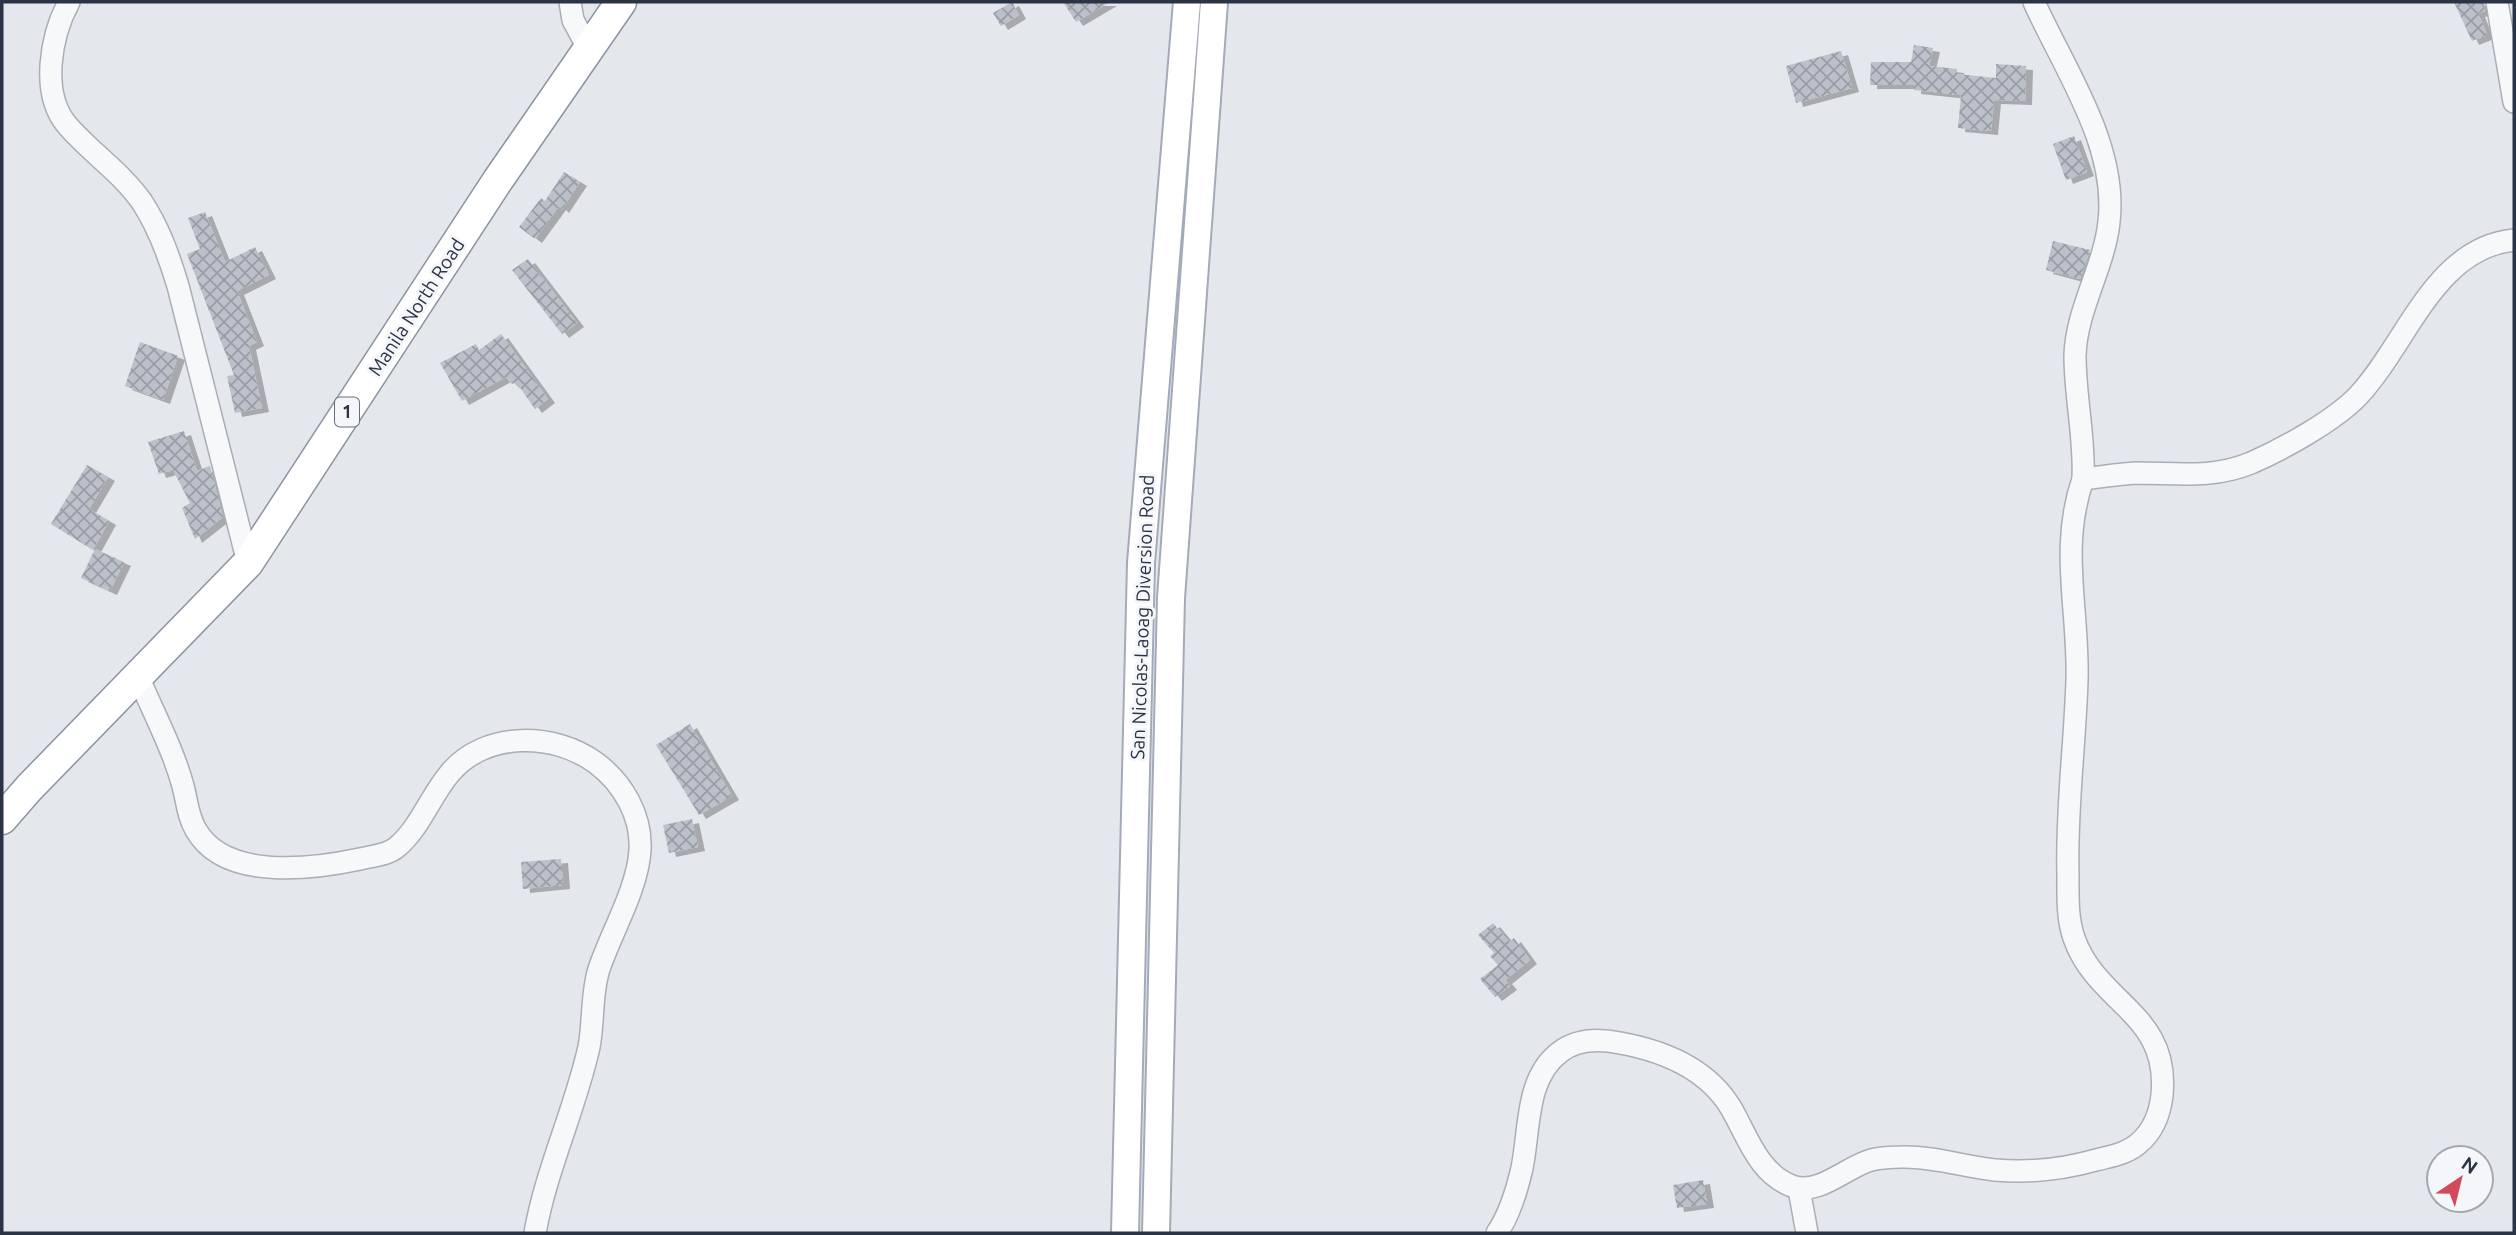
<svg xmlns="http://www.w3.org/2000/svg" width="2516" height="1235" viewBox="0 0 2516 1235" font-family="Ubuntu,sans-serif">
	<defs>
		<pattern id="building-cross-hatch" width="8" height="8" patternUnits="userSpaceOnUse" patternTransform="scale(1.75)"><rect width="8" height="8" fill="#bbc0ca"/><path d="M0 0l8 8M0 8l8-8" fill="none" stroke="#989da6"/></pattern>
		<filter id="shadow"><feDropShadow dx="7" dy="4" stdDeviation="0" flood-color="#0004"/></filter>
	</defs>
	<rect width="100%" height="100%" fill="#e4e7ec"/>
	<!-- building -->
	<g fill="url(#building-cross-hatch)" filter="url(#shadow)">
		<polygon points="1012,2 1019,15 1001,26 993,13"/>
		<polygon points="1063,2 1110,2 1076,22"/>
		<polygon points="2454,2 2484,2 2485,11 2478,13 2487,35 2472,41"/>
		<polygon points="1914,45 1933,48 1929,66 1957,69 1957,74 1996,78 1996,64 2026,66 2025,101 1994,100 1991,131 1958,128 1961,95 1914,90 1914,85 1870,85 1871,62 1911,62"/>
		<polygon points="1841,51 1852,88 1796,103 1786,66"/>
		<polygon points="2074,136 2087,172 2066,180 2053,144"/>
		<polygon points="564,172 580,182 562,209 559,206 535,239 519,227 541,198 545,201"/>
		<polygon points="205,212 225,262 255,247 269,275 237,291 257,342 249,346 262,408 235,413 227,376 234,375 187,254 200,249 188,218"/>
		<polygon points="2053,241 2090,250 2080,279 2046,270"/>
		<polygon points="528,259 577,323 562,334 512,270"/>
		<polygon points="501,334 548,399 535,409 516,382 512,384 506,377 462,401 440,363 476,344 479,350"/>
		<polygon points="140,342 178,356 163,400 125,386"/>
		<polygon points="184,431 197,471 210,466 223,517 195,539 182,508 190,503 173,470 159,474 148,442"/>
		<polygon points="87,465 108,477 89,509 109,521 93,550 51,524"/>
		<polygon points="95,549 124,562 110,591 81,578"/>
		<polygon points="690,724 732,796 699,815 656,745"/>
		<polygon points="692,819 698,847 669,853 663,825"/>
		<polygon points="561,859 563,885 523,889 521,862"/>
		<polygon points="1493,923 1509,942 1514,938 1530,960 1505,980 1510,986 1495,997 1480,979 1498,965 1490,956 1494,953 1478,935"/>
		<polygon points="1703,1180 1707,1204 1677,1208 1673,1185"/>
	</g>
	<g fill="none" stroke-linecap="round" stroke-linejoin="round">
		<defs>
			<g id="minor">
				<path d="M 69,2 C 51,35 40,93 67,125 C 90,152 121,172 142,202 C 159,228 169,256 178,286 L 248,563"/>
				<polyline points="570,2 573,20 588,48"/>
				<path d="M 2034,2 C 2064,69 2118,145 2109,222 C 2104,268 2076,310 2075,356 C 2075,397 2085,438 2083,479"/>
				<polyline points="2497,2 2514,102"/>
				<path d="M 138,676 C 153,712 173,749 183,786 C 187,801 188,817 196,830 C 225,881 313,869 360,859 C 372,856 388,855 397,847 C 420,828 431,795 450,773 C 485,731 554,732 596,763 C 623,783 642,816 640,850 C 638,888 611,933 599,969 C 591,994 594,1021 589,1047 C 575,1110 546,1170 535,1233"/>
				<polyline points="1799,1189 1807,1233"/>
				<path d="M 1497,1233 C 1510,1214 1517,1190 1522,1168 C 1530,1130 1525,1078 1560,1052 C 1577,1039 1600,1039 1620,1043 C 1664,1051 1707,1068 1731,1108 C 1748,1137 1758,1173 1792,1186 C 1819,1196 1846,1167 1871,1160 C 1880,1158 1893,1157 1902,1157 C 1933,1156 1965,1167 1995,1170 C 2029,1173 2064,1169 2096,1160 C 2111,1156 2127,1154 2139,1143 C 2153,1131 2160,1113 2162,1095 C 2170,1013 2097,1004 2074,938 C 2067,918 2068,896 2068,875 C 2066,810 2075,745 2077,680 C 2079,609 2059,548 2083,479 C 2101,477 2119,474 2136,473 C 2177,473 2212,479 2251,463 C 2283,449 2334,421 2358,396 C 2407,344 2434,248 2514,240"/>
			</g>
			<g id="major">
				<polyline points="1125,1233 1141,563 1187,2"/>
				<polyline points="1156,1233 1171,598 1214,2"/>
			</g>
			<polyline id="highway" points="2,819 29,788 248,563 498,180 621,2"/>
		</defs>
		<!-- minor casing -->
		<use href="#minor" stroke="#a9aeb7" stroke-width="24"/>
		<!-- major casing -->
		<use href="#major" stroke="#a3abb8" stroke-width="30"/>
		<!-- highway casing -->
		<use href="#highway" stroke="#8b94a3" stroke-width="33"/>
		<!-- minor -->
		<use href="#minor" stroke="#f7f8fa" stroke-width="21"/>
		<!-- major -->
		<use href="#major" stroke="#fff" stroke-width="26"/>
		<!-- highway -->
		<use href="#highway" stroke="#fff" stroke-width="30"/>
	</g>
	<g text-anchor="middle" stroke-width="6" stroke-linejoin="round" paint-order="stroke">
		<!-- shield labels -->
		<rect fill="#f4f6f9" stroke="#676e7b" stroke-width="2" x="335" y="397.5" width="24" height="29" rx="5"/>
		<g font-size="18" font-weight="bold" fill="#2b3445">
			<text x="347" y="418">1</text>
		</g>
		<!-- street labels -->
		<g font-size="19" fill="#2b3445" stroke="#f4f6f9">
			<text transform="translate(416 307) rotate(-57)" y="7">Manila North Road</text>
			<text transform="translate(1142 617) rotate(-88)" y="7">San Nicolas-Laoag Diversion Road</text>
		</g>
	</g>
	<!-- border -->
	<rect width="2516" height="1235" fill="none" stroke="#2b3445" stroke-width="7"/>
	<!-- north arrow -->
	<g transform="translate(2460 1179) rotate(35)"><circle r="33" fill="#f4f6f9" stroke="#a4a8b1" stroke-width="2"/>
	<path d="M0-5L12 26L0 18L-12 26Z" fill="#d1495b"/>
	<text y="-10" font-size="19" font-weight="bold" text-anchor="middle" fill="#2b3445">N</text>
	</g>
</svg>
